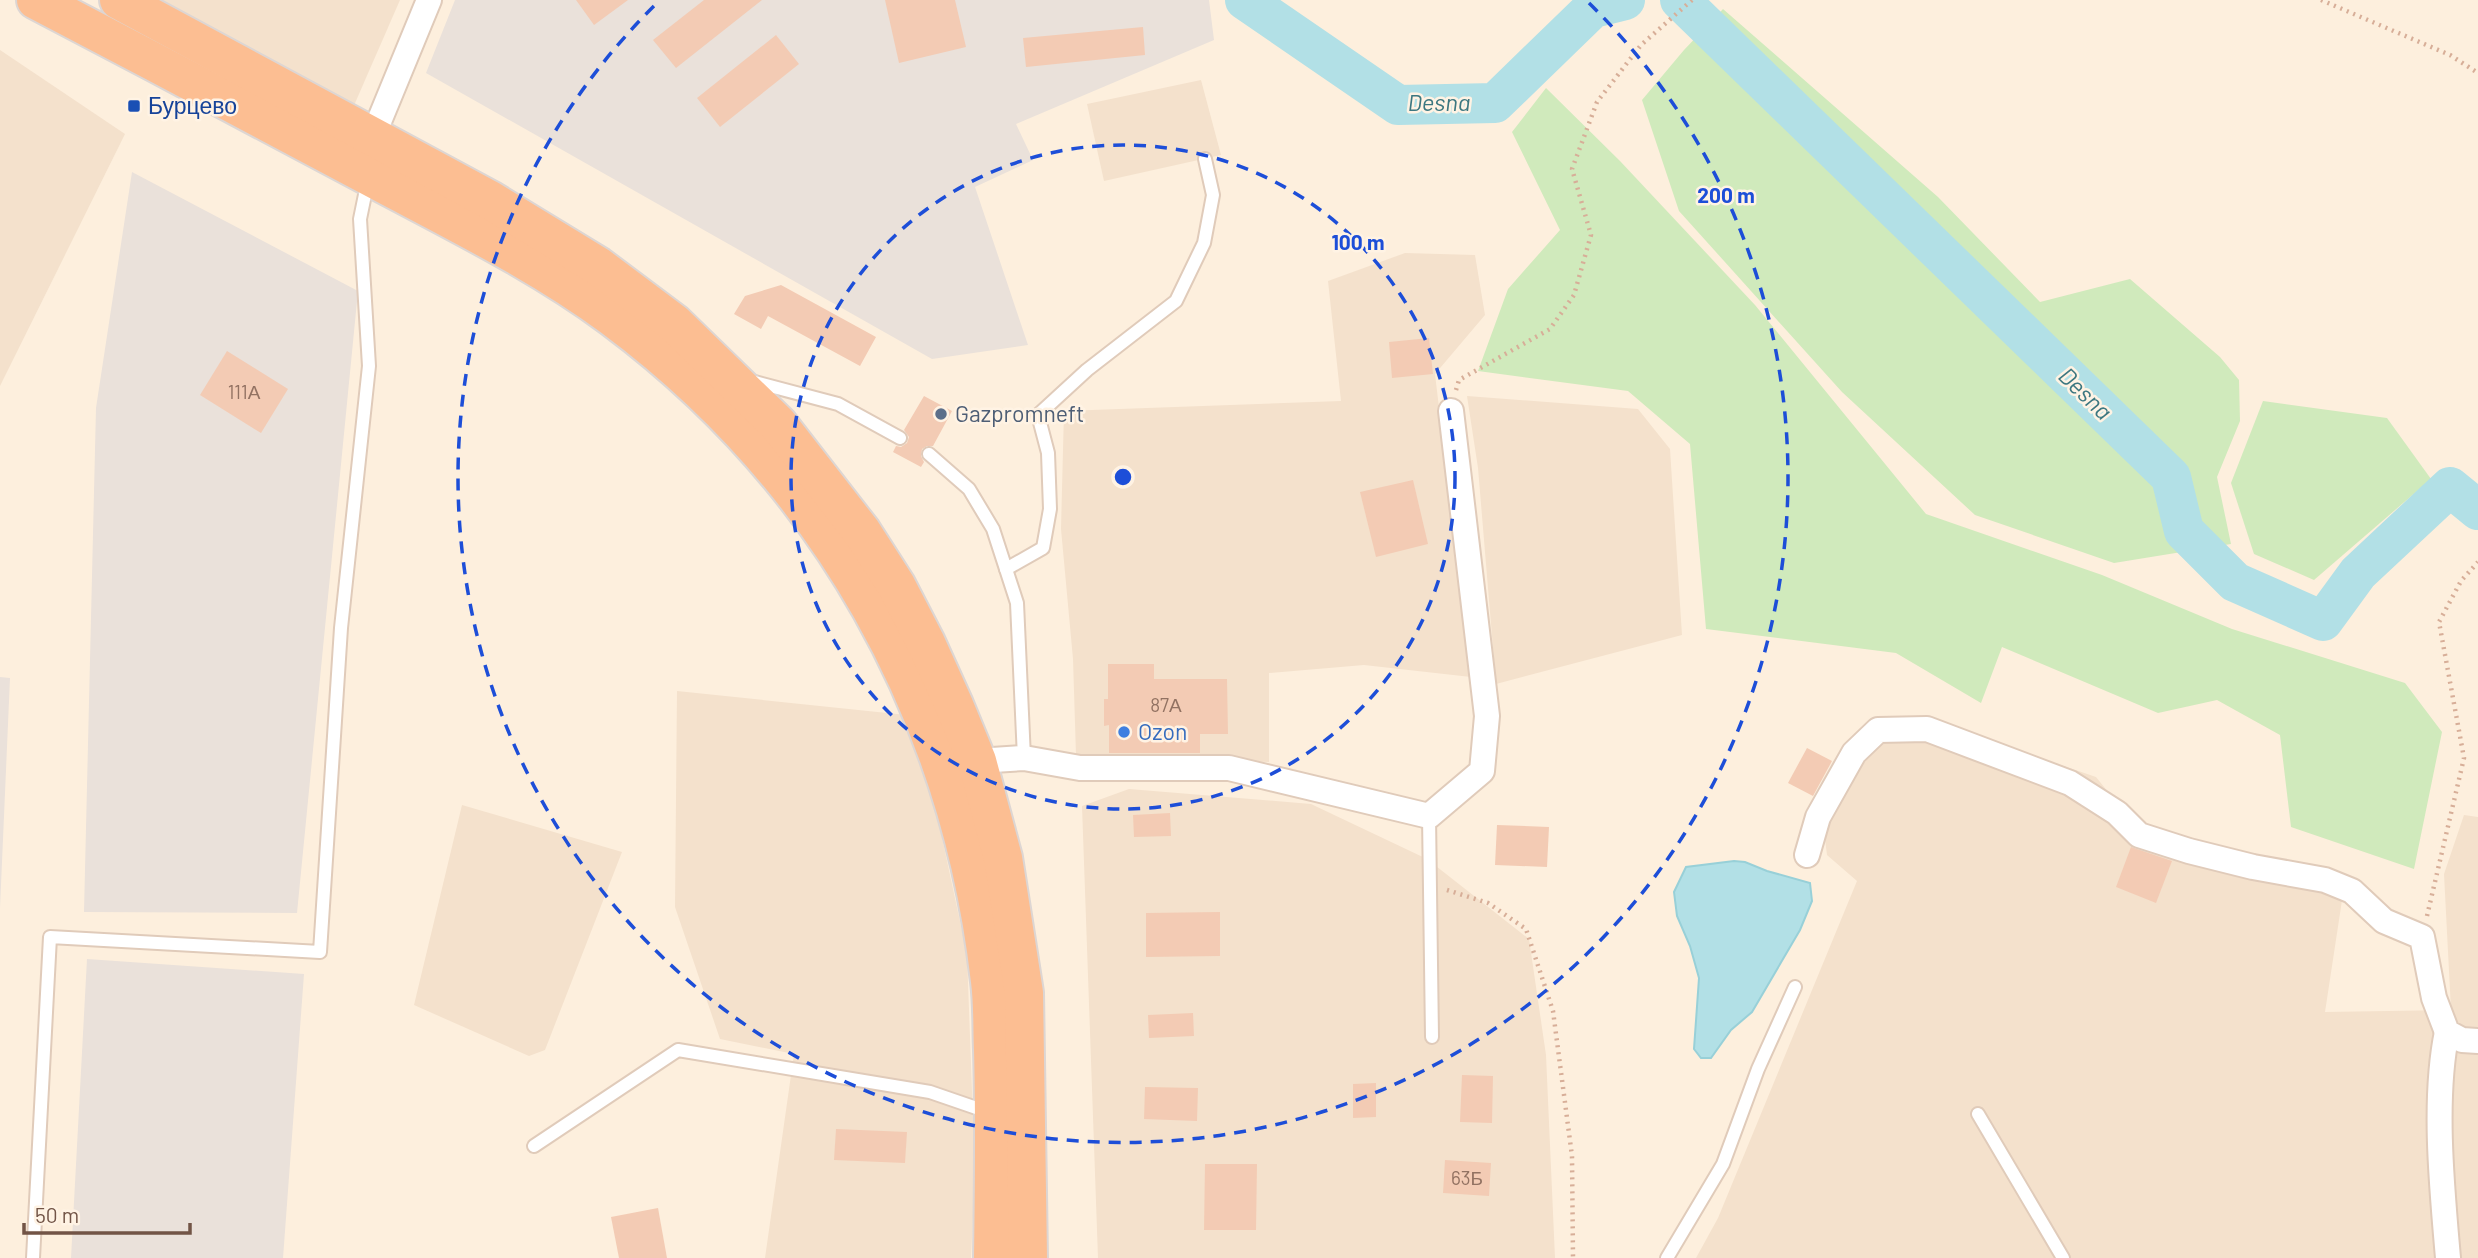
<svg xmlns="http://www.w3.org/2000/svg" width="2478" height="1258" viewBox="0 0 2478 1258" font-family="Barlow,sans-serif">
	<rect width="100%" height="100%" fill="#fdefdd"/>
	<!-- residential -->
	<g fill="#f4e1cc">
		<polygon points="148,0 400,0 352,110"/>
		<polygon points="0,50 125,134 0,386"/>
		<polygon points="1201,80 1221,155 1104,181 1087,104"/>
		<polygon points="1405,253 1475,255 1485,315 1435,374 1471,677 1364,665 1269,673 1269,762 1076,755 1073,659 1061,529 1064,411 1341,401 1328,281"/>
		<polygon points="1467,396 1638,409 1670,449 1682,635 1496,684 1478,468"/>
		<polygon points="677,691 916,716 967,954 975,1174 971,1258 765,1258 794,1054 720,1039 675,907"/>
		<polygon points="1929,720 2096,777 2141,833 2346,874 2325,1012 2451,1010 2444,874 2464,815 2478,817 2478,1258 1696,1258 1718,1218 1857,881 1827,855 1823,823 1876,739"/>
		<polygon points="1129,789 1311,804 1427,859 1529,939 1546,1055 1555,1258 1098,1258 1082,806"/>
		<polygon points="462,805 622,852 545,1050 529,1056 414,1005"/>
	</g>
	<!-- industrial -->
	<g fill="#eae1da">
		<polygon points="455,0 1209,0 1214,40 1016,124 1033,160 975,187 1028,345 932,359 426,73"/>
		<polygon points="132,172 358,291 297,913 84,912 96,408"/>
		<polygon points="0,677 10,678 0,908"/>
		<polygon points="87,959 304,974 283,1258 71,1258"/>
	</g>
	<!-- green -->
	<g fill="#d0eabc">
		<polygon points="1723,9 1938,197 2040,302 2130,279 2220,357 2239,380 2240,421 2217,477 2231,544 2114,563 1975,515 1842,392 1679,211 1642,100 1684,50"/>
		<polygon points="1546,88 1620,161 1755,305 1926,514 2102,575 2232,629 2405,683 2442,732 2414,869 2291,827 2280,735 2217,700 2158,713 2002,647 1981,703 1896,653 1706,629 1690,444 1628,391 1478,371 1508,289 1560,230 1512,132"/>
		<polygon points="2263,401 2387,418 2431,479 2314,580 2254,554 2231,483"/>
	</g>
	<!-- water -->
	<polygon fill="#b2e0e6" stroke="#98d0d8" stroke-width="2" points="1734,861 1745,862 1767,871 1810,883 1812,901 1800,930 1752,1012 1731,1030 1711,1058 1701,1058 1694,1049 1699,978 1690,946 1677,916 1674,892 1686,867"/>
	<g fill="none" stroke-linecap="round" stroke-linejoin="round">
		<!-- river -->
		<g stroke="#b2e0e6" stroke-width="40">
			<polyline points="1245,0 1398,105 1495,103 1593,8 1625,0"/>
			<polyline points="1680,0 2171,477 2184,531 2235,582 2323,621 2358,573 2450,487 2478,510"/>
		</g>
	</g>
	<!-- building -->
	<g fill="#f3cbb4">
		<polygon points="576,0 628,0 594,25"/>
		<polygon points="704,0 762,0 676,68 653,40"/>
		<polygon points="885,0 955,0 966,47 899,63"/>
		<polygon points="1143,27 1145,55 1026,67 1023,38"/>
		<polygon points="776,35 799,64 720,127 697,98"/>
		<polygon points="781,285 876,337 860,366 768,316 761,329 734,314 745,296"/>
		<polygon points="1429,338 1433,374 1392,378 1389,342"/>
		<polygon points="227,351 288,389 261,433 200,395"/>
		<polygon points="924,396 952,411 933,446 927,446 922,449 921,456 924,462 921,467 893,452 896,446 901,447 907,443 909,437 904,430"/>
		<polygon points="1413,480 1428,544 1376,557 1360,492"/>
		<polygon points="1108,664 1154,664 1154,679 1227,679 1228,734 1200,734 1200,753 1109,753 1109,725 1104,726 1104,699 1108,699"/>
		<polygon points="1807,748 1832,761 1813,796 1788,783"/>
		<polygon points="1170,813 1171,836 1134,837 1133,815"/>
		<polygon points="1497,825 1549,827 1547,867 1495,865"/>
		<polygon points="2131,847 2172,861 2156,903 2116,887"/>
		<polygon points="1220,912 1220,956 1146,957 1146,913"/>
		<polygon points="1193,1013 1194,1036 1149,1038 1148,1015"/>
		<polygon points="1462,1075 1493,1076 1492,1123 1460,1122"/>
		<polygon points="1376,1083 1376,1117 1353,1118 1353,1084"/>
		<polygon points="1145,1087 1198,1088 1197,1121 1144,1119"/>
		<polygon points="836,1129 907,1132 905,1163 834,1160"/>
		<polygon points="1445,1160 1491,1163 1489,1196 1443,1193"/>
		<polygon points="1205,1164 1257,1164 1256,1230 1204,1230"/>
		<polygon points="658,1208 667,1258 619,1258 611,1217"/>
	</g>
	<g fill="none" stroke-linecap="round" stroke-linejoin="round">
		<defs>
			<g id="service">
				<polyline points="751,381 838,404 900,438"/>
				<polyline points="929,454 969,489 993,529 1017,603 1024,758"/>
				<polyline points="1006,569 1043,548 1050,509 1048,453 1038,415 1087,370 1176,301 1204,243 1213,195 1205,159"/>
				<polyline points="1429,816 1432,1037"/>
				<polyline points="1978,1114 2063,1258"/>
				<polyline points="534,1146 678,1050 930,1092 991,1113"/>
				<polyline points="33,1258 50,937 320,952 341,628 369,366 360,219 368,180"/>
				<polyline points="1667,1258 1723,1164 1758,1069 1795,987"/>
			</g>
			<g id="minor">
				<polyline points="373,136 429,0"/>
				<polyline points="977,761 1024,758 1080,768 1229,768 1429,816 1482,771 1487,716 1451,411"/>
				<polyline points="1807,855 1818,817 1854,753 1878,730 1927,729 2070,783 2117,813 2139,835 2189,851 2253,867 2325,880 2352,891 2384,921 2422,937 2434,998 2447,1032 2462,1040 2478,1041"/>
				<path d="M 2447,1032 C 2433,1099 2442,1189 2448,1258"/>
			</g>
			<g id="trunk">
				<path d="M 36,0 C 151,60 266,121 380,182 C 459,224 540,264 612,317 C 830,479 959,712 990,981 C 993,1004 992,1028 993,1050 C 995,1120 994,1189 993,1258"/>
				<polyline points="119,0 490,200 598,266 674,323 778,424 862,532 896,585 926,643 954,705 977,761 1003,858 1024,993 1028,1258"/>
			</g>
		</defs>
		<!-- service casing -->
		<use href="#service" stroke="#e0cbba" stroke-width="16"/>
		<!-- minor casing -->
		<use href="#minor" stroke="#e0cbba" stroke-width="28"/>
		<!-- trunk casing -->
		<use href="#trunk" stroke="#ddd6d3" stroke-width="42"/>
		<!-- path -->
		<g stroke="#d7ae98" stroke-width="4.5" stroke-dasharray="2 5" stroke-linecap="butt">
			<polyline points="2321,0 2450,55 2478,73"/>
			<polyline points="1456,390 1459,380 1550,329 1574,295 1591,235 1572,169 1597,102 1641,45 1692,0"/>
			<polyline points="1447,890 1488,903 1526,929 1553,1011 1572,1156 1573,1258"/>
			<polyline points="2427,916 2464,758 2439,622 2461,581 2478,562"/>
		</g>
		<!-- service -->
		<use href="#service" stroke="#fff" stroke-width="12"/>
		<!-- minor -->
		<use href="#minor" stroke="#fff" stroke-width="24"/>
		<!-- trunk -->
		<use href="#trunk" stroke="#fcbe92" stroke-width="38"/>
	</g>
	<!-- distance rings -->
	<g fill="none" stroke="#1d4ed8" stroke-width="3.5" stroke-dasharray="12 9">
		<circle cx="1123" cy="477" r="332"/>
		<path d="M1589 3A665 665 0 1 1 657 3"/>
	</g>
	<!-- markers -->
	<rect fill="#1a4fb4" stroke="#fff3e4" stroke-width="2.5" x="127" y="99" width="14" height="14" rx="3.5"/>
	<circle fill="#5c6f8a" stroke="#fff3e4" stroke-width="2.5" cx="941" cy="414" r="7"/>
	<circle fill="#3f7fe0" stroke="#fff3e4" stroke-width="2.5" cx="1124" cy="732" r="7"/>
	<g text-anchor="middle" stroke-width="5" stroke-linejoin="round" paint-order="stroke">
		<!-- number labels -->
		<g font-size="19" fill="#927262">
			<text x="244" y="399">111А</text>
			<text x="1166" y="712">87А</text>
			<text x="1467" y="1185">63Б</text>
		</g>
		<!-- transit labels -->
		<g font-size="23" fill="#164399" stroke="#fff3e4" text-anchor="start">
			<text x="148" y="114">Бурцево</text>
		</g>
		<!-- service labels -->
		<g font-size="23" fill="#4e5e75" stroke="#fff3e4" text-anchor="start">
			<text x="955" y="422">Gazpromneft</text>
		</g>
		<!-- shop labels -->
		<g font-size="23" fill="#366cbe" stroke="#fff3e4" text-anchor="start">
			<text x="1138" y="740">Ozon</text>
		</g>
		<!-- water labels -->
		<g font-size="24" font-style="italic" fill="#3c7780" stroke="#fff3e4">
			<text x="1439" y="111">Desna</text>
			<text transform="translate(2085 394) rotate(44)" y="8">Desna</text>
		</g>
	</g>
	<circle cx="1123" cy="477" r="10" fill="#1d4ed8" stroke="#fff3e4" stroke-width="3.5"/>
	<g font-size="21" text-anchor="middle" font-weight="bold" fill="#1d4ed8" stroke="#fff3e4" stroke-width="5" stroke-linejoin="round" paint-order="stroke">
		<text x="1726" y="203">200 m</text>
		<text x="1358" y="250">100 m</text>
	</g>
	<!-- scale -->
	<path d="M24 1223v10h166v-10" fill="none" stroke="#725446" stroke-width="3.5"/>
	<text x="35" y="1223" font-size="21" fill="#725446" stroke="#fff3e4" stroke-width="5" paint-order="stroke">50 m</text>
</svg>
